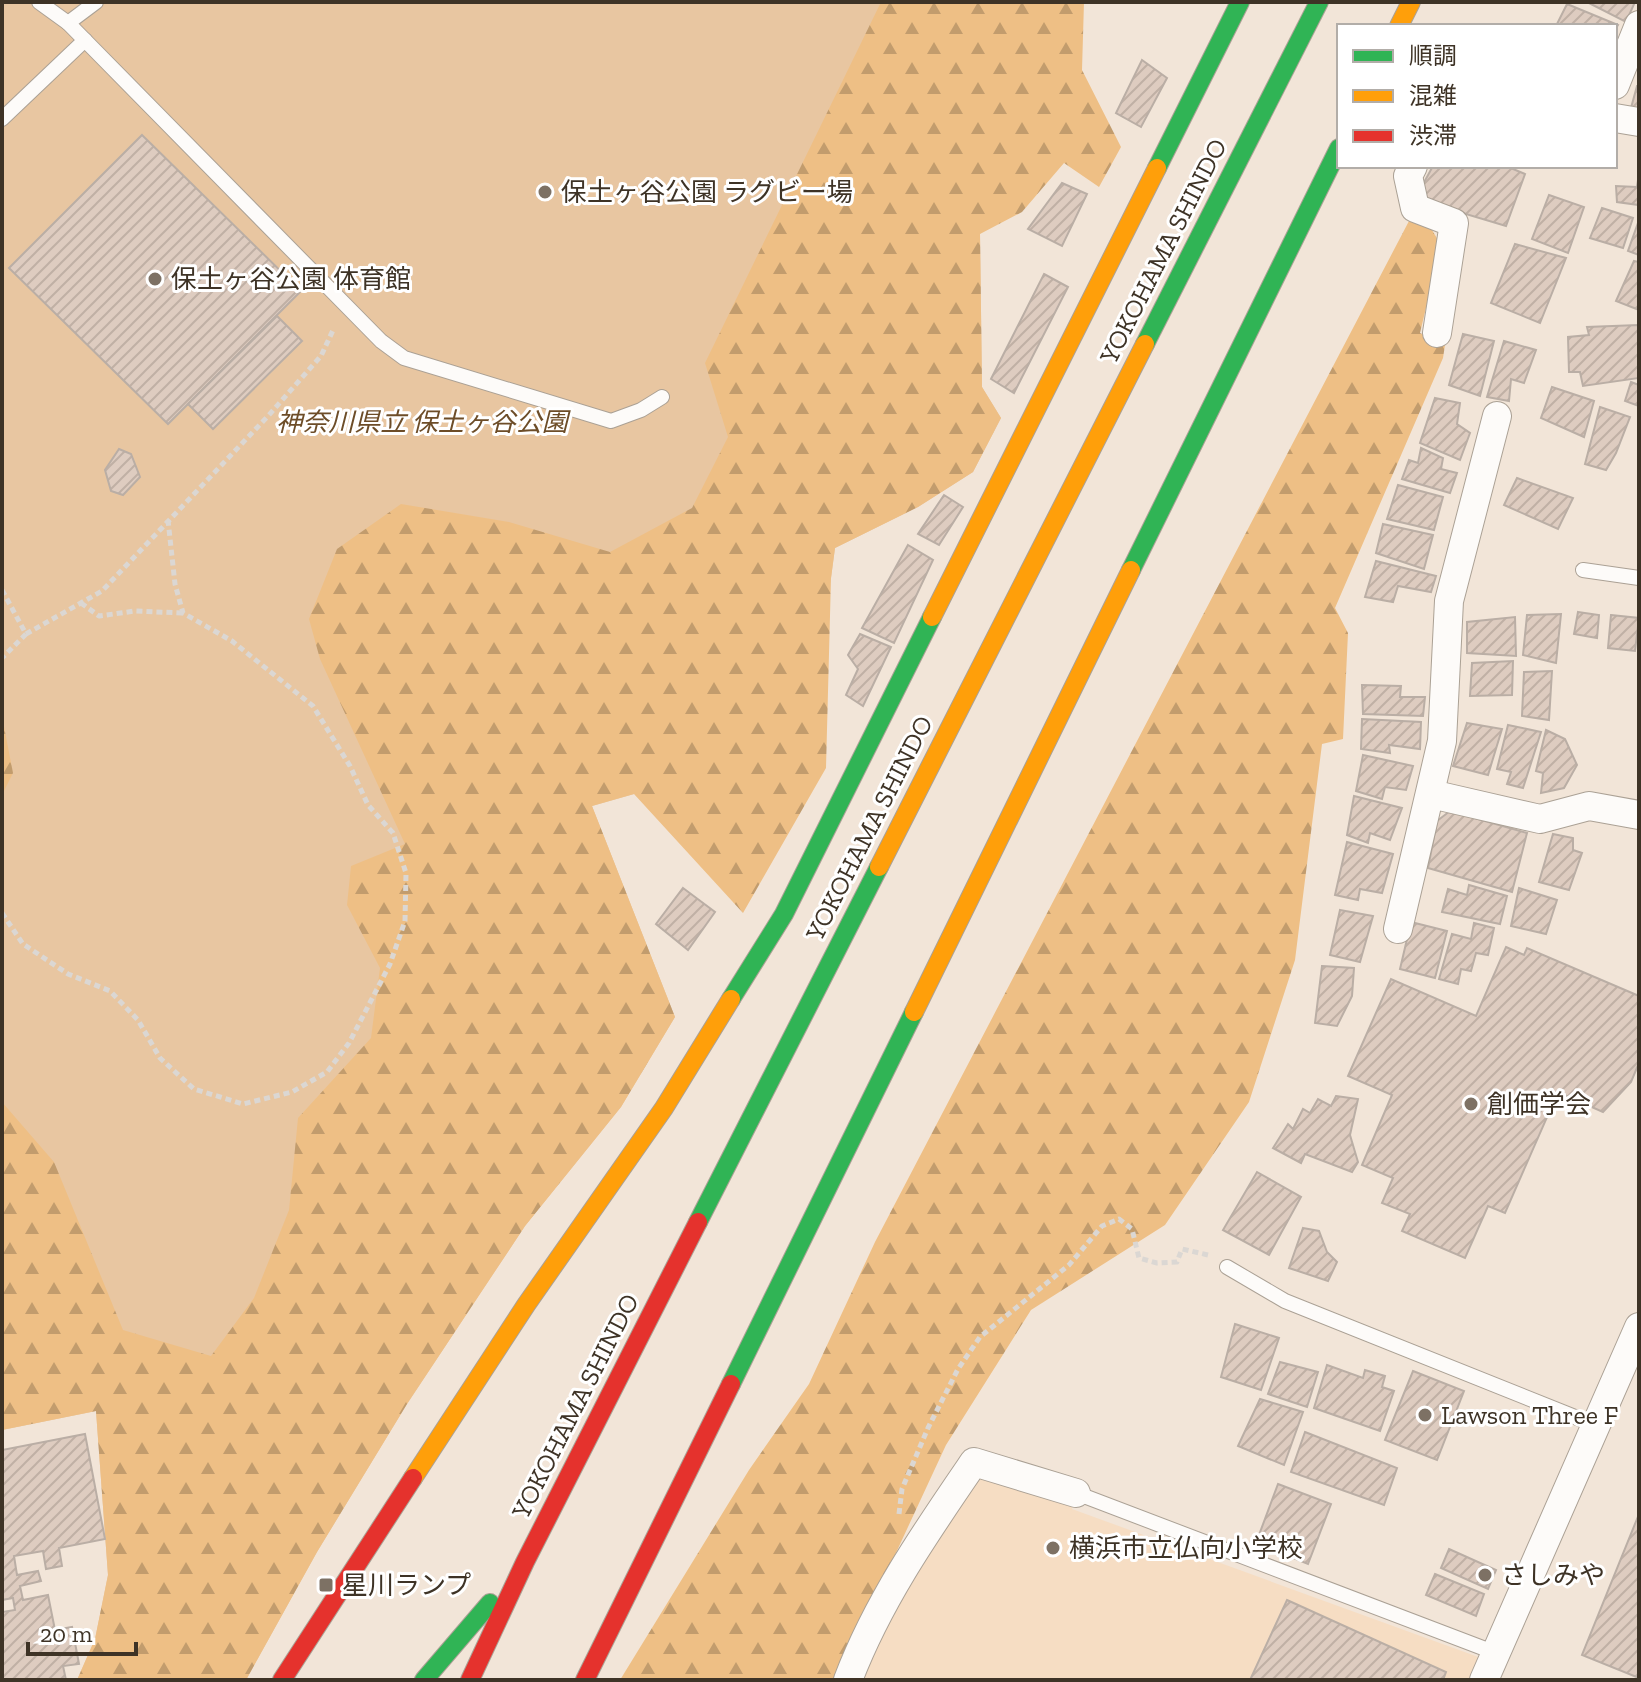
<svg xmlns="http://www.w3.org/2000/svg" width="1641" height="1682" viewBox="0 0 1641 1682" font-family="'Zilla Slab','Noto Sans JP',serif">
	<defs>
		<pattern id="forest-firs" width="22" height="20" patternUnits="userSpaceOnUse" patternTransform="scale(2)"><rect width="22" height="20" fill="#eebf85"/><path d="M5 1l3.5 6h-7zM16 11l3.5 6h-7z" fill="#c29c6d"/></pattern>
		<pattern id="building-hatch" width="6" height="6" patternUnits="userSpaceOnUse" patternTransform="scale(2)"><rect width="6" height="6" fill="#deccc0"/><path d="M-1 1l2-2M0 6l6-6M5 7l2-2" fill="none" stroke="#c0b0a5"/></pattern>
	</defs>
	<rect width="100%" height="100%" fill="#f2e5d8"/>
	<!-- built -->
	<polygon fill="#f6ddc3" points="973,1475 1075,1499 1072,1509 1481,1658 1472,1680 861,1680 901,1587"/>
	<!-- green -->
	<polygon fill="#e8c6a1" points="2,2 1059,2 980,234 982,387 1001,418 973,472 918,507 835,548 831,578 634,794 592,806 675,1017 621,1107 525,1226 407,1404 317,1552 246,1680 77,1680 95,1639 108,1575 96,1411 2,1430"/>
	<!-- forest -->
	<g fill="url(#forest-firs)">
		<polygon points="881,2 1084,2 1082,70 1121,147 1099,187 1064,163 1022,212 980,234 982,387 1001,418 973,472 918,507 835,548 831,578 826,768 743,913 634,794 592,806 675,1017 621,1107 525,1226 407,1404 317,1552 246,1680 77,1680 95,1639 108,1575 96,1411 2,1430 2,1102 54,1162 123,1330 211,1356 254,1298 289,1210 298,1118 371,1038 380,968 347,905 351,866 405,844 320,659 309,619 337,549 401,504 509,522 610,552 692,508 728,437 705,363"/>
		<polygon points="1409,221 1432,230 1441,245 1420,333 1445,345 1443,358 1335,608 1348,633 1343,739 1322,744 1295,960 1249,1102 1165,1225 1031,1310 946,1445 837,1680 620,1680 749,1470 809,1384 875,1242"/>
		<polygon points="2,716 13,773 2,795"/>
	</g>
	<!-- building -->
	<g fill="url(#building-hatch)" stroke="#baaea5" stroke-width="2">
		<polygon points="1587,2 1635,2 1626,22"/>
		<polygon points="1567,4 1618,25 1615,30 1615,26 1556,26"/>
		<polygon points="1142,60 1167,78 1141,127 1116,113"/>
		<polygon points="1637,86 1639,86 1639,109 1631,108"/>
		<polygon points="142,135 301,291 168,424 9,268"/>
		<polygon points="1433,166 1441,168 1442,166 1506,166 1525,174 1506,226 1429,203 1422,186"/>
		<polygon points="1639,173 1639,205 1617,202 1616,186 1637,187"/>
		<polygon points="1062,183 1087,194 1062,246 1028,229"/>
		<polygon points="1549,195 1584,207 1568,253 1532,239"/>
		<polygon points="1602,208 1633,218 1623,248 1590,238"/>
		<polygon points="1639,220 1639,255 1628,251"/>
		<polygon points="1515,244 1566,258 1540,323 1491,303"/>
		<polygon points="1634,261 1639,262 1639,310 1616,301"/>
		<polygon points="1044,274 1068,287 1014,393 991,379"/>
		<polygon points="277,316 302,341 213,429 188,404"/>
		<polygon points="1638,325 1639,378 1583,386 1580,372 1569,372 1568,337 1589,335 1587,327"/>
		<polygon points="1463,334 1494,341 1480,396 1449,385"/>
		<polygon points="1504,341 1536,350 1524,383 1511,379 1509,401 1487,397"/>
		<polygon points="1631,382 1639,385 1639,406 1625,401"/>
		<polygon points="1552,387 1594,401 1584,437 1541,418"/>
		<polygon points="1435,398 1460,403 1457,424 1470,433 1460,460 1420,443"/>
		<polygon points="1600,407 1630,417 1616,453 1606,470 1585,464"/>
		<polygon points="1421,448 1443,458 1441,469 1457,473 1450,493 1402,479 1409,460 1418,463"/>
		<polygon points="119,449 131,454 140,477 123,495 111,491 105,470"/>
		<polygon points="1517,478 1573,498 1558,529 1504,505"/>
		<polygon points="1398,485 1443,497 1434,530 1387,519"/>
		<polygon points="944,495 963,507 939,545 918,534"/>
		<polygon points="1383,524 1433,535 1424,569 1376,553"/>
		<polygon points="908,545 933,560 894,643 862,628"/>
		<polygon points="1376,561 1436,576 1431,592 1398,586 1393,602 1365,597"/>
		<polygon points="1578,612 1599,615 1597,638 1574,634"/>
		<polygon points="1561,614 1556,663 1523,655 1527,615"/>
		<polygon points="1611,615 1639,618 1635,651 1608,648"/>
		<polygon points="1515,617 1516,656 1467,653 1467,622"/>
		<polygon points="860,634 891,647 863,706 846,695 858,669 848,655"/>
		<polygon points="1513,661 1512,695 1470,696 1472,663"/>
		<polygon points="1552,671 1549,720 1522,716 1524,672"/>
		<polygon points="1362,685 1401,686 1400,697 1425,697 1423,716 1363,714"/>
		<polygon points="1362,719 1421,722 1420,749 1389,745 1390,753 1361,749"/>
		<polygon points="1467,723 1502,729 1488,775 1453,766"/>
		<polygon points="1508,725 1541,732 1523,788 1507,784 1511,772 1497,769"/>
		<polygon points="1546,730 1565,739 1577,765 1564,788 1541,793 1543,773 1536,771"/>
		<polygon points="1363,755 1413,766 1406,790 1385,787 1382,799 1356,791"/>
		<polygon points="1354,796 1402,808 1390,840 1370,833 1368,843 1347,835"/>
		<polygon points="1450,811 1527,833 1512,892 1428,868 1437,821"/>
		<polygon points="1553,834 1573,838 1573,850 1582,853 1569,890 1539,882"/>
		<polygon points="1347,842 1393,854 1382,893 1360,889 1358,900 1335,895"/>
		<polygon points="1469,885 1507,896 1500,924 1442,912 1448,889 1467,895"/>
		<polygon points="683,888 715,912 688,950 656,924"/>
		<polygon points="1519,888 1557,900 1546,934 1511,926"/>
		<polygon points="1340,910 1373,916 1360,962 1330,955"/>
		<polygon points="1411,922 1447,931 1435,978 1400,969"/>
		<polygon points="1474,923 1494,928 1488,955 1476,953 1471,971 1461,969 1458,984 1439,979 1452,934 1471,939"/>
		<polygon points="1506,947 1524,955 1527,948 1639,996 1639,1063 1631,1082 1603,1112 1558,1092 1505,1213 1488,1206 1465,1258 1402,1231 1410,1214 1382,1203 1393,1178 1362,1165 1392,1095 1348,1076 1391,979 1476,1016"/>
		<polygon points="1322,966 1354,968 1352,996 1337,1026 1315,1023"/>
		<polygon points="1336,1096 1358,1099 1350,1135 1358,1162 1352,1172 1305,1154 1301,1163 1273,1148 1288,1124 1293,1129 1303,1109 1310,1113 1318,1099 1331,1106"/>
		<polygon points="1257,1172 1301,1197 1269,1255 1223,1230"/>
		<polygon points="1303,1228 1319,1231 1327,1252 1337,1262 1328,1281 1289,1268"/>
		<polygon points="1235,1324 1279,1338 1261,1390 1221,1377"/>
		<polygon points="1280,1362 1318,1372 1307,1407 1268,1394"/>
		<polygon points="1327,1365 1363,1378 1365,1370 1385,1376 1382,1387 1394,1391 1380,1431 1314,1408"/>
		<polygon points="1413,1371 1464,1391 1437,1460 1385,1440"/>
		<polygon points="1260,1399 1303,1412 1284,1465 1238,1446"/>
		<polygon points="1305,1432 1397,1468 1384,1505 1291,1472"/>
		<polygon points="85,1434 105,1539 59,1548 62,1566 46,1569 43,1551 14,1556 17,1575 38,1571 41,1581 20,1586 23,1600 48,1595 55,1630 72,1627 79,1664 63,1666 66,1680 2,1680 2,1612 15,1610 13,1598 2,1600 2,1450"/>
		<polygon points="1278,1484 1331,1504 1308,1564 1256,1543"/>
		<polygon points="1639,1514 1639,1678 1582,1655"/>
		<polygon points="1449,1549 1496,1570 1488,1589 1441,1568"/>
		<polygon points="1435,1574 1484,1594 1476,1616 1426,1595"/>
		<polygon points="1287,1600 1446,1672 1443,1680 1250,1680"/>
	</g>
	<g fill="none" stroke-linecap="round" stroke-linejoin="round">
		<defs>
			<g id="lane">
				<polyline points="39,2 68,23 96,2"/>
				<polyline points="68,23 381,341 404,358 611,421 641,410 662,397"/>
				<polyline points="2,119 85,40"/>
				<polyline points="1583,570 1639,578"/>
				<polyline points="1227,1267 1285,1301 1595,1425"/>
				<polyline points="1076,1493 1496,1653"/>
			</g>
			<g id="street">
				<polyline points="1615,85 1639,25"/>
				<polyline points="1615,118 1639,122"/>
				<polyline points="1413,166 1408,176 1415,208 1454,223 1437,333"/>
				<polyline points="1431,794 1540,819 1589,806 1639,815"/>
				<polyline points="1398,929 1442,741 1449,601 1497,416"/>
				<path d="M 848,1680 C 878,1601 926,1532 974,1462 L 1076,1493"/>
				<polyline points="1484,1680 1639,1327"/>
			</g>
			<g id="fast">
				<polyline points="1157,168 1240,2"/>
				<polyline points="1145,344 1319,2"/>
				<polyline points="1131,570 1339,148"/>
				<polyline points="731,999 784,914 932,617"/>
				<polyline points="698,1222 879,867"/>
				<polyline points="731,1384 914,1012"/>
				<polyline points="424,1680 490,1603"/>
			</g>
			<g id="slow">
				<polyline points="1399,26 1411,2"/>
				<polyline points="932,617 1157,168"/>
				<polyline points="879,867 1145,344"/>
				<polyline points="914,1012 1131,570"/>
				<polyline points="413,1478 526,1305 664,1108 731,999"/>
			</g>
			<g id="jam">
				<polyline points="282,1680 413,1478"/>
				<polyline points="470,1680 525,1562 698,1222"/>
				<polyline points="585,1680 731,1384"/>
			</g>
		</defs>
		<!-- lane casing -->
		<use href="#lane" stroke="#aba195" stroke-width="16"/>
		<!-- street casing -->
		<use href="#street" stroke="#aba195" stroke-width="30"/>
		<!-- fast casing -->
		<use href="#fast" stroke="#aba195" stroke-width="20"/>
		<!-- slow casing -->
		<use href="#slow" stroke="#aba195" stroke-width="20"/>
		<!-- jam casing -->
		<use href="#jam" stroke="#aba195" stroke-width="20"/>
		<!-- path -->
		<g stroke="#dbd7d3" stroke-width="5" stroke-dasharray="6 4" stroke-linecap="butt">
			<polyline points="2,590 26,634 2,658"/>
			<polyline points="81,603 99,616 135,611 183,613"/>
			<polyline points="26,634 102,591 269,415 321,356 334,328"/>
			<polyline points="2,913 23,944 68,974 110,991 138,1020 160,1058 194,1089 243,1104 292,1092 327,1072 349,1043 390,964 405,921 406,873 393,833 368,805 350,766 313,706 232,641 183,613 175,584 168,520"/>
			<polyline points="899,1514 902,1489 928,1428 958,1369 980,1337 1069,1265 1102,1226 1119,1219 1132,1229 1139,1258 1157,1263 1177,1262 1182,1249 1208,1255"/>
		</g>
		<!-- lane -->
		<use href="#lane" stroke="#fdfbf9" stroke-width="14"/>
		<!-- street -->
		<use href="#street" stroke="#fdfbf9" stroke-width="28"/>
		<!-- fast -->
		<use href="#fast" stroke="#30b455" stroke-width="18"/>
		<!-- slow -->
		<use href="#slow" stroke="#ff9f0a" stroke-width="18"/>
		<!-- jam -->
		<use href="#jam" stroke="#e5322d" stroke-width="18"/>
	</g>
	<!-- markers -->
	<g fill="#7d7164" stroke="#fff" stroke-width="3">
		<circle cx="545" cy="192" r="8"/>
		<circle cx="155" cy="279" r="8"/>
		<circle cx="1471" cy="1104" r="8"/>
		<circle cx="1425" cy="1415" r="8"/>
		<circle cx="1053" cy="1548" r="8"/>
		<circle cx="1485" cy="1575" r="8"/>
		<rect x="318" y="1577" width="16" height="16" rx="4"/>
	</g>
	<g text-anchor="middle" stroke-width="6" stroke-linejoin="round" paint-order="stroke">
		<!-- poi labels -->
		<g font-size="26" fill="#3e3326" stroke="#fff" text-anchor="start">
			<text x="561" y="201">保土ヶ谷公園 ラグビー場</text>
			<text x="171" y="288">保土ヶ谷公園 体育館</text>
			<text x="1487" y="1113">創価学会</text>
			<text x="1441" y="1424">Lawson Three F</text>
			<text x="1069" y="1557">横浜市立仏向小学校</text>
			<text x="1501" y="1584">さしみや</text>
			<text x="342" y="1594">星川ランプ</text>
		</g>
		<!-- street labels -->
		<g font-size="26" fill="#3e3326" stroke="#fff">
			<text transform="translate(1163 251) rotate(-63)" y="9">YOKOHAMA SHINDO</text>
			<text transform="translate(869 828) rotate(-63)" y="9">YOKOHAMA SHINDO</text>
			<text transform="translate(575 1406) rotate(-63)" y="9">YOKOHAMA SHINDO</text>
		</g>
		<!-- park labels -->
		<g font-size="26" font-style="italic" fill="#6d4d28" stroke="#fff">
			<text x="422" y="431">神奈川県立 保土ヶ谷公園</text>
		</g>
	</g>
	<!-- border -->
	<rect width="1641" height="1682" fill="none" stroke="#3e3326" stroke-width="8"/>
	<!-- legend -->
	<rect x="1337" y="24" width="280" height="144" fill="#ffffff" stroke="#b2ada8" stroke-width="2"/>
	<rect x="1353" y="50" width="40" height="12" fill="#30b455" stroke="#b2ada8" stroke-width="2"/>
	<text x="1409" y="64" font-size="24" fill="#3e3326">順調</text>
	<rect x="1353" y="90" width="40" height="12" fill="#ff9f0a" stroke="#b2ada8" stroke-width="2"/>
	<text x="1409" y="104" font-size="24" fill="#3e3326">混雑</text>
	<rect x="1353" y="130" width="40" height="12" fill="#e5322d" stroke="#b2ada8" stroke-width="2"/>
	<text x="1409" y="144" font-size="24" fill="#3e3326">渋滞</text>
	<!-- scale -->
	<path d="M28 1642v12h108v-12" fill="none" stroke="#3e3326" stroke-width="4"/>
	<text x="40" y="1642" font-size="24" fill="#3e3326" stroke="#ffffff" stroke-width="6" paint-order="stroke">20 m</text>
</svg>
